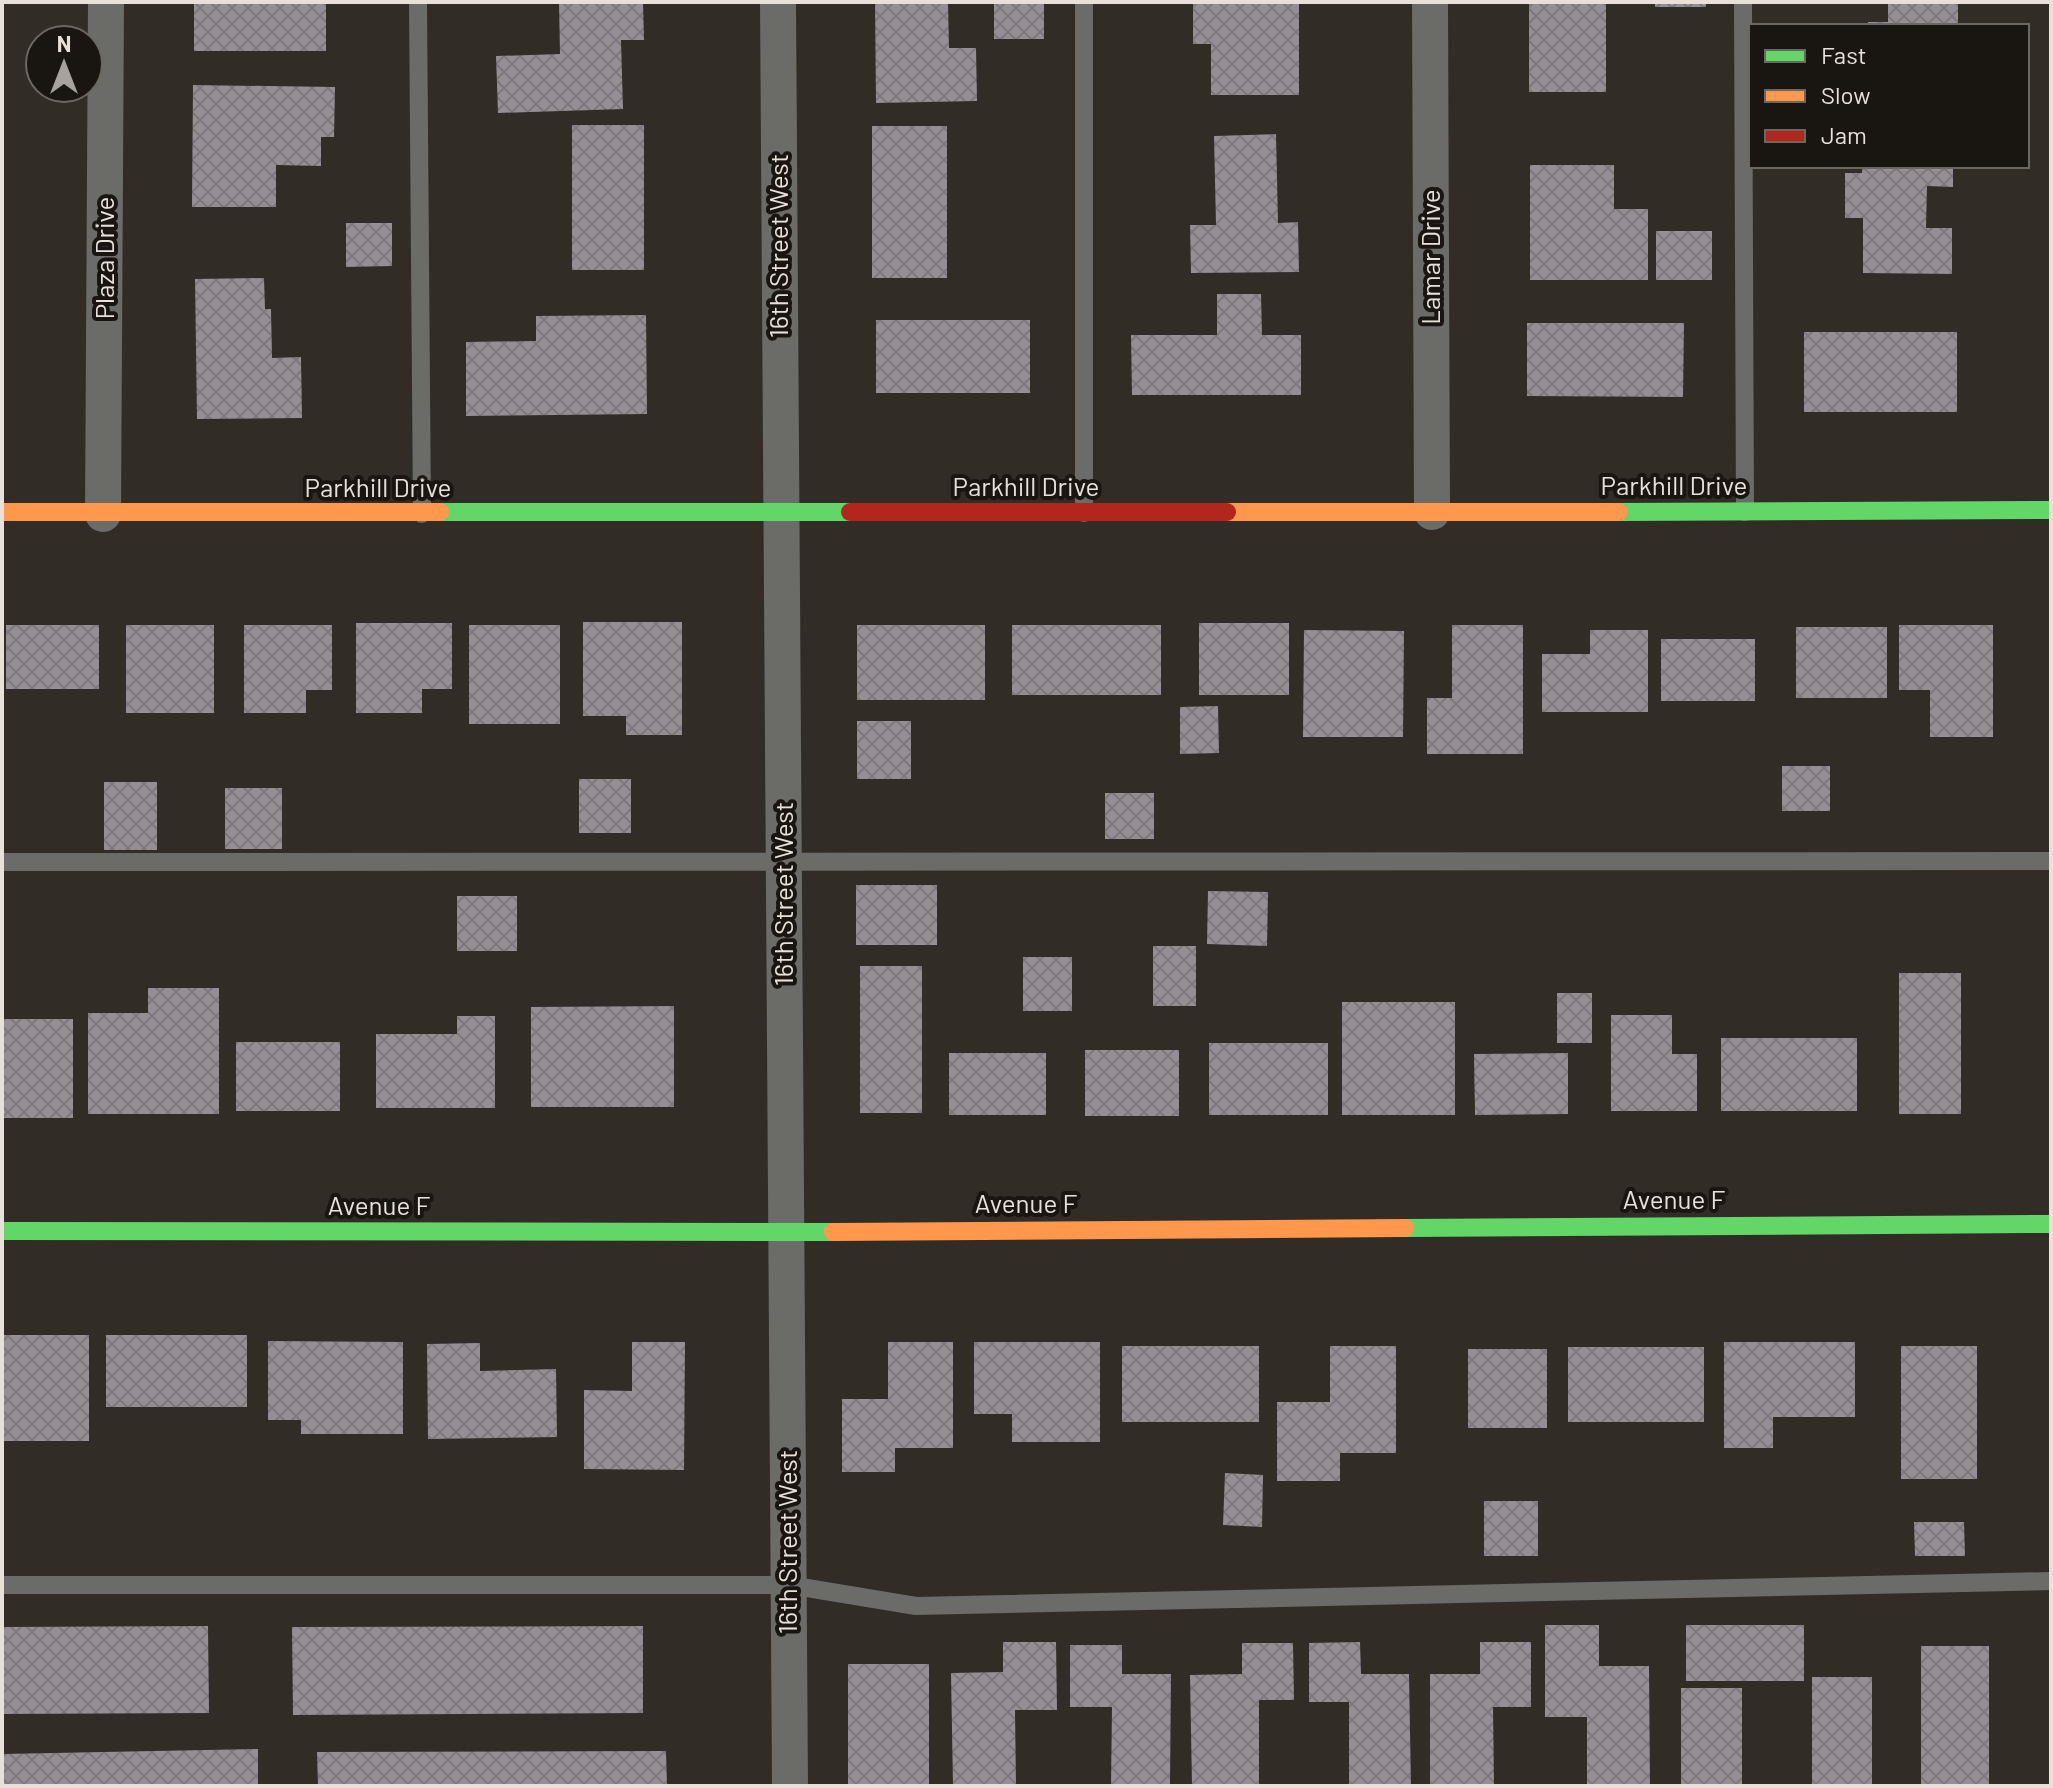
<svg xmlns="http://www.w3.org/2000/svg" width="2053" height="1788" viewBox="0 0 2053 1788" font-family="Barlow,sans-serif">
	<defs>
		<pattern id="building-cross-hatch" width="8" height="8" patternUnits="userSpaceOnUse" patternTransform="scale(2)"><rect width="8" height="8" fill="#958f95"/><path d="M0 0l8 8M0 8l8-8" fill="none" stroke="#7d787c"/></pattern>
	</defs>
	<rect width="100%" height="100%" fill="#312c26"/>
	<!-- building -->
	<g fill="url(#building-cross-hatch)">
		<rect x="194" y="2" width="132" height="49"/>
		<polygon points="559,2 643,2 644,40 621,40 623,109 498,113 496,56 560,54"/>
		<polygon points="875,2 948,2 949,48 976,48 977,101 876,103"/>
		<rect x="994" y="2" width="50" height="37"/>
		<polygon points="1193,2 1299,2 1299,95 1211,95 1211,44 1193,44"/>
		<rect x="1529" y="2" width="77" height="90"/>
		<rect x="1655" y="2" width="51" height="5"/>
		<polygon points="1888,2 1958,2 1958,26 1868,26 1868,22 1888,22"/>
		<polygon points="193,85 335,87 334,137 321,137 321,166 276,165 276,207 192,207"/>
		<rect x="572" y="125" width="72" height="145"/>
		<rect x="872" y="126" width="75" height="152"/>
		<polygon points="1276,134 1278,223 1298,222 1299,272 1191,273 1190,225 1216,225 1214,136"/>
		<polygon points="1530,165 1614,165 1614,209 1648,209 1648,280 1530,280"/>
		<polygon points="1862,166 1953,166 1953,187 1927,186 1926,228 1952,228 1952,274 1863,273 1863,218 1845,218 1845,173 1862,173"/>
		<polygon points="346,223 392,223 392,266 346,267"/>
		<rect x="1656" y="231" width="56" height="49"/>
		<polygon points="264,278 265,309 271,309 272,358 301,357 302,418 197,419 195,279"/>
		<polygon points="1217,294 1261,294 1262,335 1301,335 1301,395 1132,395 1131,335 1217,335"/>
		<polygon points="646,315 647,414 466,416 466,342 536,341 536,316"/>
		<rect x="876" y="320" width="154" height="73"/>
		<polygon points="1527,323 1684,323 1683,397 1527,396"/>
		<rect x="1804" y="332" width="153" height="80"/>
		<polygon points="583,622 682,622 682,735 626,735 626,716 583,716"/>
		<polygon points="356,623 452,623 452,689 422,689 422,713 356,713"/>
		<rect x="1199" y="623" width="90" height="72"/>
		<rect x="6" y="625" width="93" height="64"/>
		<rect x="126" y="625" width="88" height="88"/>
		<polygon points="244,625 332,625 332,690 306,690 306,713 244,713"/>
		<rect x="469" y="625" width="91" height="99"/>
		<rect x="857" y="625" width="128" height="75"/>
		<rect x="1012" y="625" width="149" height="70"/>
		<polygon points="1452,625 1523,625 1523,754 1427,754 1427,698 1452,698"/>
		<polygon points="1899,625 1993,625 1993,737 1930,737 1930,690 1899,690"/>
		<rect x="1796" y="627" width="91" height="71"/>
		<polygon points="1304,630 1404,631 1403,737 1303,737"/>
		<polygon points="1590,630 1648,630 1648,712 1542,712 1542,654 1590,654"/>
		<rect x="1661" y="639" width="94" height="62"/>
		<polygon points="1218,706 1219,753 1180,754 1180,707"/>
		<rect x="857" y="721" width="54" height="58"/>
		<rect x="1782" y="766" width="48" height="45"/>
		<rect x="579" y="779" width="52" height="54"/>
		<rect x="104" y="782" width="53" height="68"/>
		<rect x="225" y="788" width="57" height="61"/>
		<rect x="1105" y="793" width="49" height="46"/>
		<rect x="856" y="885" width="81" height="60"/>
		<polygon points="1208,891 1268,892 1267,946 1207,944"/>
		<rect x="457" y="896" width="60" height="55"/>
		<rect x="1153" y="946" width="43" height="60"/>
		<rect x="1023" y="957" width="49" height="54"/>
		<rect x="860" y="966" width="62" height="147"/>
		<rect x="1899" y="973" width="62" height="141"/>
		<polygon points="148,988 219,988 219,1114 88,1114 88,1013 148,1013"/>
		<rect x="1557" y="993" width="35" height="50"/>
		<rect x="1342" y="1002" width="113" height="113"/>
		<polygon points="674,1006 674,1107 531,1107 531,1007"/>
		<polygon points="1611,1015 1672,1015 1672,1054 1697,1054 1697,1111 1611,1111"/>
		<polygon points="457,1016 495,1016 495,1108 376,1108 376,1034 457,1034"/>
		<rect x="2" y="1019" width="71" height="99"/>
		<rect x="1721" y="1038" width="136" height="73"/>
		<rect x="236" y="1042" width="104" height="69"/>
		<rect x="1209" y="1043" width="119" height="72"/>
		<rect x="1085" y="1050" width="94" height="66"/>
		<rect x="949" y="1053" width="97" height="62"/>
		<polygon points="1568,1053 1568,1114 1475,1115 1474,1054"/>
		<rect x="2" y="1335" width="87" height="106"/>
		<rect x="106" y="1335" width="141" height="72"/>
		<polygon points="268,1341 403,1342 403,1434 301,1434 301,1420 268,1420"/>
		<polygon points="632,1342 685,1342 684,1470 584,1469 584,1390 632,1391"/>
		<polygon points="888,1342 953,1342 953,1448 895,1448 895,1472 842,1472 842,1399 888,1399"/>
		<polygon points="974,1342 1100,1342 1100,1442 1012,1442 1012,1414 974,1414"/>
		<polygon points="1724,1342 1855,1342 1855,1417 1773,1417 1773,1448 1724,1448"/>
		<polygon points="480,1343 480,1371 556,1369 557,1437 428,1439 427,1344"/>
		<rect x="1122" y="1346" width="137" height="76"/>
		<polygon points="1330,1346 1396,1346 1396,1453 1340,1453 1340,1481 1277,1481 1277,1402 1330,1402"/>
		<rect x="1901" y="1346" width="76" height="133"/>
		<rect x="1568" y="1347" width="136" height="75"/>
		<rect x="1468" y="1349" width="79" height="79"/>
		<polygon points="1225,1473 1263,1475 1262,1527 1223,1525"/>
		<rect x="1484" y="1501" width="54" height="55"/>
		<polygon points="1914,1522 1964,1522 1965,1556 1915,1556"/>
		<polygon points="1545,1625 1599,1625 1599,1666 1649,1666 1650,1786 1587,1786 1587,1717 1545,1717"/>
		<rect x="1686" y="1625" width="118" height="56"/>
		<polygon points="208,1626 209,1713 2,1714 2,1627"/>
		<polygon points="643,1626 643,1713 293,1715 292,1627"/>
		<polygon points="1003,1642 1056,1642 1057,1710 1015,1710 1016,1786 953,1786 951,1673 1003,1672"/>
		<polygon points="1360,1642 1361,1674 1409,1674 1411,1786 1349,1786 1349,1702 1309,1702 1309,1643"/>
		<polygon points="1480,1642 1531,1642 1531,1707 1493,1707 1494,1786 1430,1786 1430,1674 1480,1674"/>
		<polygon points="1242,1643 1293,1643 1294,1700 1259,1700 1259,1786 1192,1786 1190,1675 1242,1674"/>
		<polygon points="1070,1645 1122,1645 1122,1674 1171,1674 1170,1786 1111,1786 1112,1707 1070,1707"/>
		<rect x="1921" y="1646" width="68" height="140"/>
		<rect x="848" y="1664" width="81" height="122"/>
		<rect x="1812" y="1677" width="60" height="109"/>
		<rect x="1681" y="1688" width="61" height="98"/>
		<polygon points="258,1749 258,1786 2,1786 2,1754"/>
		<polygon points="666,1751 667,1786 318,1786 317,1752"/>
	</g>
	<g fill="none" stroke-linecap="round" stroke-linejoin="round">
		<!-- lane -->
		<g stroke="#6b6b68" stroke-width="18">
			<polyline points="418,2 422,514"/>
			<polyline points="1084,2 1084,513"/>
			<polyline points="1743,2 1745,512"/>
			<polyline points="2,862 2051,861"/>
			<polyline points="2,1585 789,1585 916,1606 2051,1581"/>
		</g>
		<!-- street -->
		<g stroke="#6b6b68" stroke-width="36">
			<polyline points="778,2 790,1786"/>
			<polyline points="1430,2 1432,512"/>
			<polyline points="103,514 106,2"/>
		</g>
		<!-- fast -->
		<g stroke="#63d668" stroke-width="18">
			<polyline points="440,512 850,512"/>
			<polyline points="1619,512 2051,510"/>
			<polyline points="1405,1228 2051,1224"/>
			<polyline points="2,1231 833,1232"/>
		</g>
		<!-- slow -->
		<g stroke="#ff974d" stroke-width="18">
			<polyline points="2,512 440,512"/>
			<polyline points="1227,512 1619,512"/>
			<polyline points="833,1232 1405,1228"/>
		</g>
		<!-- jam -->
		<polyline stroke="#b3261e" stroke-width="18" points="850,512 1227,512"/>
	</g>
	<g text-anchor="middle" stroke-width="8" stroke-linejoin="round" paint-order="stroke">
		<!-- street labels -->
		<g font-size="26" fill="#e7e1da" stroke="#191611">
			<text transform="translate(779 246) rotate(-90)" y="9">16th Street West</text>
			<text transform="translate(1431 257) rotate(-90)" y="9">Lamar Drive</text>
			<text transform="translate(105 258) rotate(-90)" y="9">Plaza Drive</text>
			<text x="1674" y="495">Parkhill Drive</text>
			<text x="1026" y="496">Parkhill Drive</text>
			<text x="378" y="497">Parkhill Drive</text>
			<text transform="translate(784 894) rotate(-90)" y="9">16th Street West</text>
			<text x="1674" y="1209">Avenue F</text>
			<text x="1026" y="1213">Avenue F</text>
			<text x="379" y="1215">Avenue F</text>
			<text transform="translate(788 1542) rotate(-90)" y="9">16th Street West</text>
		</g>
	</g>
	<!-- border -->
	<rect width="2053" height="1788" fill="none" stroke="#e7e1da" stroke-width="8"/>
	<!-- legend -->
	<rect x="1749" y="24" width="280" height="144" fill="#191611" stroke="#6b6761" stroke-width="2"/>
	<rect x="1765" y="50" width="40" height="12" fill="#63d668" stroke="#6b6761" stroke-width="2"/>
	<text x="1821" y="64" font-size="24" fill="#e7e1da">Fast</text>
	<rect x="1765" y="90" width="40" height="12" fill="#ff974d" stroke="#6b6761" stroke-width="2"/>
	<text x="1821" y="104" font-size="24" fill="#e7e1da">Slow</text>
	<rect x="1765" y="130" width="40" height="12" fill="#b3261e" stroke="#6b6761" stroke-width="2"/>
	<text x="1821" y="144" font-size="24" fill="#e7e1da">Jam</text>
	<!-- north arrow -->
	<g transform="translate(64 64)"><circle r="38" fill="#191611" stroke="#6b6761" stroke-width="2"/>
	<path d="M0-6L14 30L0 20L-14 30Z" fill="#a7a29b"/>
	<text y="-12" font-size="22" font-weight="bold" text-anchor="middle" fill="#e7e1da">N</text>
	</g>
</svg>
